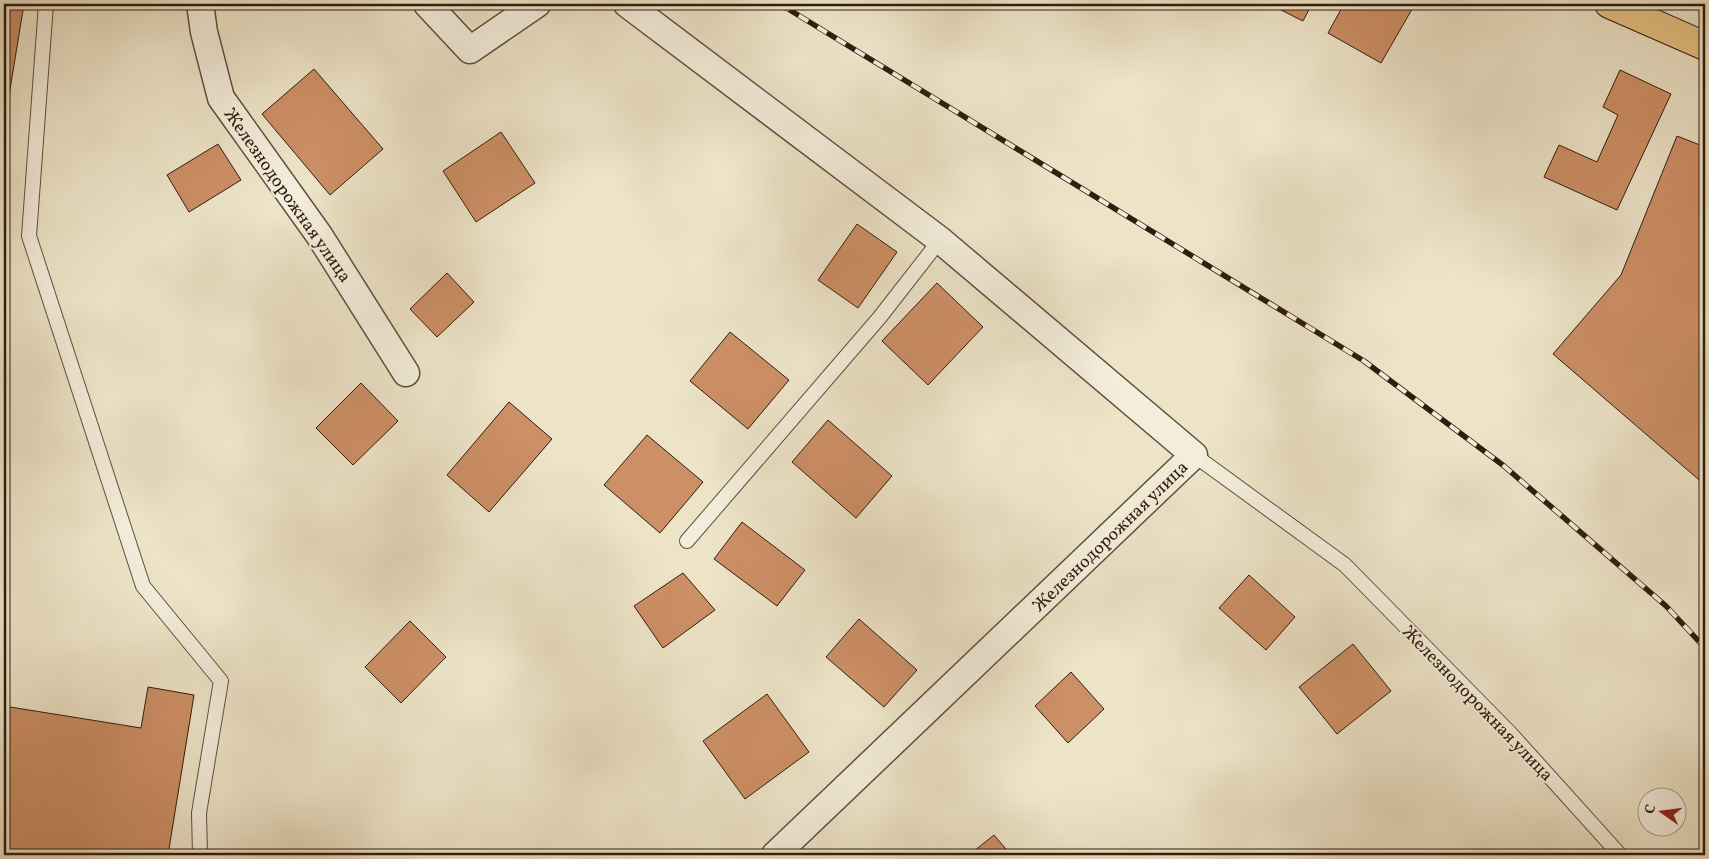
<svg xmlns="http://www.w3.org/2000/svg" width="1709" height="859" viewBox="0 0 1709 859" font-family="Vollkorn,serif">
	<rect width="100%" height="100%" fill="#ede4c8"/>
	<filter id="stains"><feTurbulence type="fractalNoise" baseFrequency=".004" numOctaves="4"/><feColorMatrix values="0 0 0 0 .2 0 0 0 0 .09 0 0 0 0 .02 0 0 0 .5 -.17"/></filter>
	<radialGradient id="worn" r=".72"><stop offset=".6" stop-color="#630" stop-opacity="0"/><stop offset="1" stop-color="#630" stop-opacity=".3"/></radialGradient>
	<!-- building -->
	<g fill="#cd8f66" stroke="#311c0f">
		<polygon points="4,4 24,4 4,126"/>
		<polygon points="1269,4 1312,4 1303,21"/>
		<polygon points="1344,4 1415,4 1381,63 1328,33"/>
		<polygon points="314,69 383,149 330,195 262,114"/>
		<polygon points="1620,70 1671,94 1617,210 1544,177 1559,145 1597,162 1618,115 1603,107"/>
		<polygon points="501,132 535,183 476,222 443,171"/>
		<polygon points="1677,136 1705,147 1705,314 1700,327 1705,332 1705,485 1553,354 1621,275"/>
		<polygon points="218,144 241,180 189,212 167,175"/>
		<polygon points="857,224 897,252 858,308 818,280"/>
		<polygon points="447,273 474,302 437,337 410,309"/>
		<polygon points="937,283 983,327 928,385 882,341"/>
		<polygon points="730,332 789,380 748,429 690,381"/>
		<polygon points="361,383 398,421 353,465 316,428"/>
		<polygon points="509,402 552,439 489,512 447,475"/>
		<polygon points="828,420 892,476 856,518 792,462"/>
		<polygon points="647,435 703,482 660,533 604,485"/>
		<polygon points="742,522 805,570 777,606 714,559"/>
		<polygon points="683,573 715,610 663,648 634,606"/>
		<polygon points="1249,575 1295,617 1266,650 1219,608"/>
		<polygon points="859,619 917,670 884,707 826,657"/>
		<polygon points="410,621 446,657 401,703 365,667"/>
		<polygon points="1353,644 1391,691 1337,734 1299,687"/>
		<polygon points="1071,672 1104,709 1068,743 1035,706"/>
		<polygon points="148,687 194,695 168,855 4,855 4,706 141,728"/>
		<polygon points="767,694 809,752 745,799 703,741"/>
		<polygon points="994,835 1011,855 969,855"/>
	</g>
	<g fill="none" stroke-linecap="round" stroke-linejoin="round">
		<defs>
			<g id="lane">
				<polyline points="46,4 29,236 143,586 221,681 199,813 200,855"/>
				<polyline points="1194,455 1345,565 1511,734 1620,855"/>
				<polyline points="687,541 880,317 940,240"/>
			</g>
			<g id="street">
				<polyline points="200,4 204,32 221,98 319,235 406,373"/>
				<polyline points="427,4 470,50 537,4"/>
				<polyline points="627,4 940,240 1194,455 775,855"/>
			</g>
			<polyline id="primary" points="1609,4 1705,46"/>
		</defs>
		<!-- lane casing -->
		<use href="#lane" stroke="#604e3d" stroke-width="16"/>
		<!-- street casing -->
		<use href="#street" stroke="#604e3d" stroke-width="29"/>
		<!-- primary casing -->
		<use href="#primary" stroke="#311c0f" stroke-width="30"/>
		<!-- lane -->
		<use href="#lane" stroke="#f3eddb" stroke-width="14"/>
		<!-- street -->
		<use href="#street" stroke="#f3eddb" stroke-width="26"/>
		<!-- primary -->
		<use href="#primary" stroke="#e6c284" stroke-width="28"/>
		<defs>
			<polyline id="rail" points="780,4 1364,361 1504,466 1666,606 1705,648"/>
		</defs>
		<!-- rail casing -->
		<use href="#rail" stroke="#311c0f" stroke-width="5.5"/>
		<!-- rail -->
		<use href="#rail" stroke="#f3eddb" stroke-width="4" stroke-dasharray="11" stroke-linecap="butt"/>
	</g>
	<g text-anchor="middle" stroke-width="4" stroke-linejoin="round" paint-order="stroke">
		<!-- street labels -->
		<g font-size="18" fill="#311c0f" stroke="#f3eddb">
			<text transform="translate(288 195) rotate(55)" y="6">Железнодорожная улица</text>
			<text transform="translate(1110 536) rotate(-44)" y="6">Железнодорожная улица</text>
			<text transform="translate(1478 703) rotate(46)" y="6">Железнодорожная улица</text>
		</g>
	</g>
	<!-- margin -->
	<rect width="1709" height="859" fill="none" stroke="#ede4c8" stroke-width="20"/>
	<rect x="5" y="5" width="1699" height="849" fill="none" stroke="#311c0f" stroke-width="2.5"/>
	<rect x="10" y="10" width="1689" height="839" fill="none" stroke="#311c0f"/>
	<!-- north arrow -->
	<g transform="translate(1662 812) rotate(284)"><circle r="24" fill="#f3eddb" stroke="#a59989"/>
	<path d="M0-4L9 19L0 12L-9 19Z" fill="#8f2418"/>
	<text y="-8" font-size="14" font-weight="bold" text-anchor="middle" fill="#311c0f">С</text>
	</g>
	<rect width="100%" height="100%" filter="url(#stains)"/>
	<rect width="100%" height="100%" fill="url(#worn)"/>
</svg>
